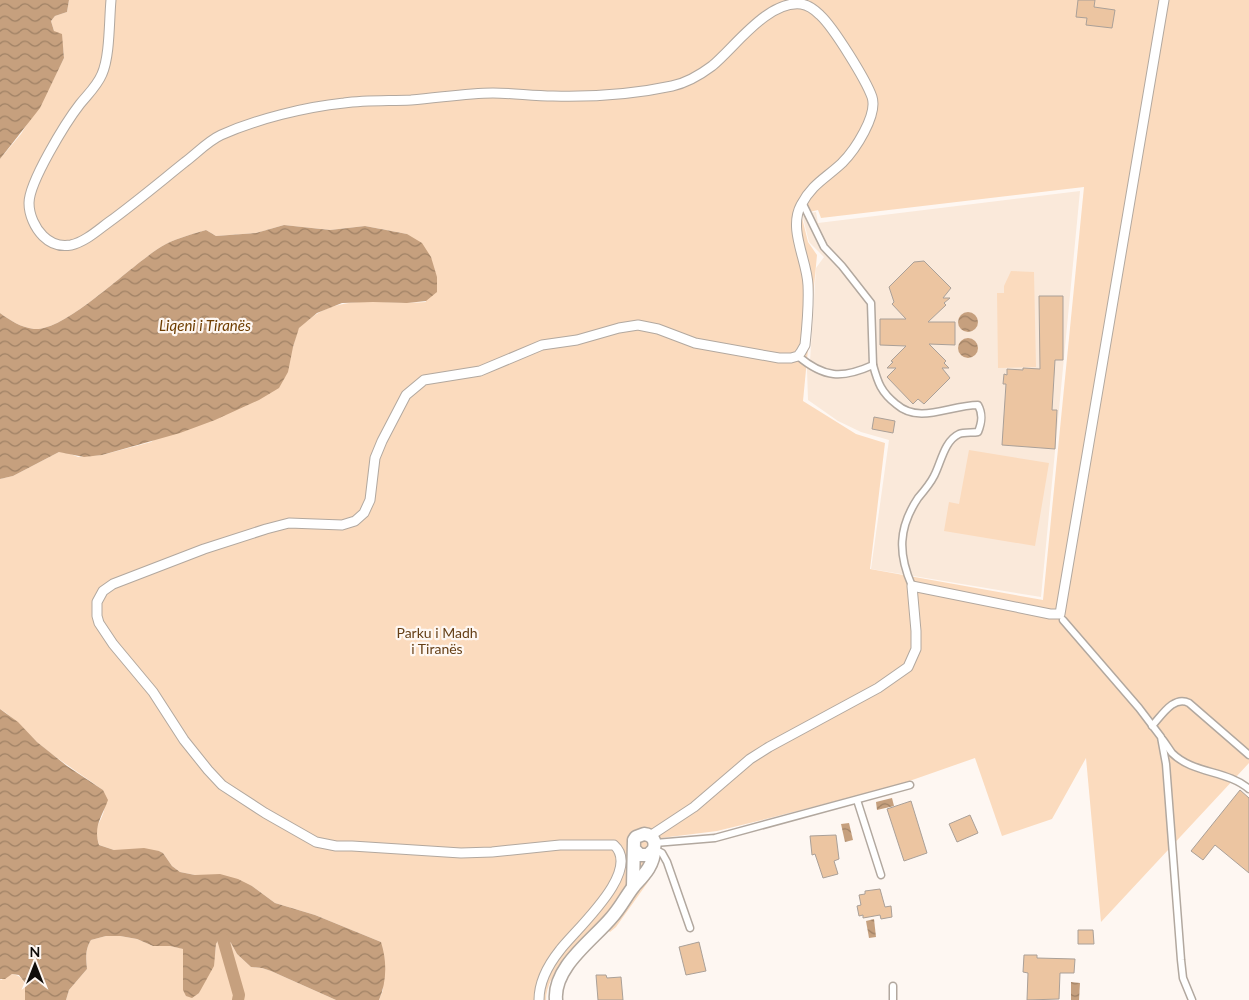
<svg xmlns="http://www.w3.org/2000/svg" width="1249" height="1000" viewBox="0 0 1249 1000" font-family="Lato,sans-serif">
	<defs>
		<pattern id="water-waves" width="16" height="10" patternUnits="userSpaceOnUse" patternTransform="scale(1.25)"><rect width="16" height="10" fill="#c6a07e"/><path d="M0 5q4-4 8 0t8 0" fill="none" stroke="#9f8165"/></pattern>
	</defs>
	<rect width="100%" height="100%" fill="#fef7f2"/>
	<!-- built -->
	<polygon fill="#fae9da" points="1080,191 1041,597 871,569 889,440 861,432 838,421 808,400 807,369 810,361 816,268 824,257 809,242 802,214 816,212 818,223"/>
	<!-- park -->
	<g fill="#fbdbbe" fill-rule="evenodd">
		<path d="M 69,0 L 1249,0 L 1249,763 L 1101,922 L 1086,758 L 1052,819 L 1002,836 L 975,758 L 898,785 L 754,822 L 717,831 L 661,838 L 660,860 L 648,882 L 616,927 L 610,932 L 599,923 C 581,942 546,972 546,1000 L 379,1000 L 383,990 L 381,942 L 315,915 L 275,903 L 252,886 L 206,875 L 195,875 L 180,872 L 172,866 L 163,853 L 159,851 L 114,850 L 99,845 C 93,825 99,827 104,811 C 105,805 104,796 103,790 C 81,774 58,760 37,742 C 25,731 15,718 0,709 L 0,479 L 13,476 L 59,452 L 66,452 L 78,457 L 102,455 L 151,442 L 293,347 C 295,341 296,333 299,328 C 301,325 307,321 311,318 C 342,293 388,305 426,302 L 407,234 L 365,226 L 330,230 L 284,225 L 256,233 L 216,236 L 206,230 C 193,234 178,238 166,244 C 135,260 67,332 34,329 C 20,327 11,321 0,313 L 0,159 L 21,134 L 48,90 L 64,58 L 63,47 L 54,31 L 51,21 L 55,16 L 67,12 ZM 1084,187 L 1043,600 L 870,569 L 885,443 L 856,434 L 803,401 L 817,255 L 808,242 L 801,214 L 818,210 L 821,218 Z"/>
		<polygon points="1011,271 1034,272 1036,367 998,368 997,293 1004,293 1004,286"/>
		<polygon points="969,450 1049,463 1035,546 944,531 949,502 959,504"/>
		<path d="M 106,936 L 120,936 L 137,939 L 153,946 L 170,946 L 184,949 L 183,990 L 199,993 L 215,954 L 216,944 L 219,939 L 226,939 L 231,943 L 237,954 L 251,967 L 262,968 L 271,971 L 336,1000 L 66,1000 L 69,990 L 87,969 C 86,957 85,950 91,940 Z"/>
		<path d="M 12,974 C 26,976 26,988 25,1000 L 0,1000 L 0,979 L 1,980 Z"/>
	</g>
	<!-- water -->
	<g fill="url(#water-waves)">
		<polygon points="0,0 69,0 67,12 55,16 51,21 54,31 62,34 64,58 40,108 0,159"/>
		<path d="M 284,225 L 330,230 L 365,226 L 407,234 L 422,243 L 431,257 L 437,277 L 437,292 L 426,301 L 407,303 L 373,302 L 342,303 L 317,313 L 299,328 L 293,347 L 288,372 L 279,388 L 259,400 L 215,420 L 180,433 L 102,455 L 84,457 L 59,452 L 13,476 L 0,479 L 0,313 C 11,321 20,327 34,329 C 67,332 135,260 166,244 C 178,238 193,234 206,230 L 216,236 L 256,233 Z"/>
		<circle cx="968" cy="322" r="10"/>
		<circle cx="968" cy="348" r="10"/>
		<path d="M 0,709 L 18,722 L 37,742 L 67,766 L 103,790 L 108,800 C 102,817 93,826 99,845 L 114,850 L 144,848 L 159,851 L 163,853 L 172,866 L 180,872 L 195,875 L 220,874 L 238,879 L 252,886 L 275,903 L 315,915 L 381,942 C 387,961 387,981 379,1000 L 336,1000 L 271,971 L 262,968 L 251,967 L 237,954 L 231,943 L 226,939 L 219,939 L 216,944 L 214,966 L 199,993 L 192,998 L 186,996 L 183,990 L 183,949 L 170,946 L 153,946 L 137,939 L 120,936 L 106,936 L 91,940 C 85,950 86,957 87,969 L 69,990 L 66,1000 L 25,1000 L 25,983 L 19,975 L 12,974 L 5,979 L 0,979 Z"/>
		<polygon points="892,798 894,806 877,810 876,802"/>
		<polygon points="849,823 853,840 845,842 841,824"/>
		<polygon points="874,919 876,937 869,938 866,921"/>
		<polygon points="1071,982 1080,983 1079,1000 1071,1000"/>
	</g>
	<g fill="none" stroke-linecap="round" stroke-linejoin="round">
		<!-- canal -->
		<polyline stroke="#c6a07e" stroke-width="12" points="223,939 239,995 238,1000"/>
	</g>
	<!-- building -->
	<g fill="#ecc5a1" stroke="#aaa098">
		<polygon points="1078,0 1095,0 1094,7 1115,10 1112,28 1086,25 1087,18 1076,17"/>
		<polygon points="924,261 951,288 943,298 950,298 944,303 946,305 928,322 955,322 955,345 929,344 946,361 944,363 949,368 942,368 950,378 924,404 918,399 913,404 887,377 896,368 887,368 893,362 891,361 906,346 880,345 880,319 906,319 892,304 894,302 889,287 914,262"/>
		<polygon points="1039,296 1063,296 1063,360 1055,360 1052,410 1057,410 1055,449 1002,445 1006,384 1003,384 1004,374 1007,375 1007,369 1023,370 1023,368 1040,369"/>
		<polygon points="874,417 895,421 893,433 872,429"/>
		<polygon points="1240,790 1249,798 1249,873 1215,845 1203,860 1191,851"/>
		<polygon points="911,801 927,853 904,861 887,809"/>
		<polygon points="970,815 978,833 957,842 949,824"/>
		<polygon points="836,835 839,859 834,861 838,874 823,878 815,854 812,855 810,836"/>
		<polygon points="880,889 885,907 891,906 892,917 881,919 880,915 863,918 863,915 859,916 857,906 861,905 859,895 865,894 865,891"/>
		<polygon points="1078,930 1093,930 1094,944 1078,944"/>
		<polygon points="699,942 706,971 686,975 679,947"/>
		<polygon points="1024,955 1037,955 1037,958 1075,959 1074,973 1060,973 1059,999 1027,1000 1028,973 1023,972"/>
		<polygon points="596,975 606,975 607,978 621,977 623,1000 598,1000"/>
	</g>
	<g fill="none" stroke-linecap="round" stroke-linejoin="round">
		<defs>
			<g id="service">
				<path d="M 798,356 C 824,378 842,379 873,365 L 871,303 L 842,266 L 824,247 L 802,202"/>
				<path d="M 873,365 C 878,383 881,392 896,404 C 920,425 949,405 978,405 C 983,414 982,422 978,432 C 973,433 964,432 959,434 C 944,441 941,463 934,476 C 930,484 924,491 918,498 C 898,528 898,554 912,586"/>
				<polyline points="1063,620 1139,708 1161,737 1166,764 1181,960 1183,978 1192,1000"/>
				<path d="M 1152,726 C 1162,715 1174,695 1189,703 L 1249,755"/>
				<path d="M 1163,740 C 1166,744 1169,749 1172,753 C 1193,774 1227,770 1249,789"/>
				<polyline points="857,800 881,875"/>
				<polyline points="655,843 715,838 910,785"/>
				<polyline points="654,849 662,853 667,862 690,928"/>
				<polyline points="893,986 893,1000"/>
			</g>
			<g id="pedestrian">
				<path d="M 111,0 C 109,21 110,56 102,74 C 97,86 88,94 80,104 C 66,122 29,182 29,203 C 29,215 35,228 43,236 C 51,244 60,247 71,245 C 85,242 98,230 109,222 C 135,203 160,182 185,162 C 197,153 208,141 221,135 C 257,119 305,107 344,103 C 366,100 389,101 411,100 C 439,98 466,93 493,93 C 513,93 533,96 553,96 C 591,97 635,94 672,86 C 686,83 700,75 712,66 C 735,47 768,0 801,4 C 809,5 815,10 820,15 C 834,28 866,80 872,97 C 878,115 855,150 842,163 C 826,178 812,184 801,205 C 788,229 807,260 808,285 C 809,305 807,326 805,345 L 801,352 L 798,356 L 791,358 L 779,358 L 695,343 L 658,329 L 638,325 L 619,328 L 577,340 L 542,345 L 480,371 L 424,380 L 406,395 L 382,441 L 375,458 L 370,500 L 364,513 L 355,521 L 342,525 L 289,523 L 266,529 L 204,549 L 113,584 L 103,591 L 97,602 L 97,616 L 99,623 L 113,644 L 153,692 L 184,740 L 208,770 L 222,785 L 265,813 L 316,842 L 336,846 L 352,846 L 461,853 L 492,852 L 560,845 L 614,845 C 643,871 575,930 560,950 C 548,965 539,981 539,1000"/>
				<polyline points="650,836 694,807 750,759 769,747 878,688 908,667 916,649 916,631 912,586 1050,614 1060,614 1164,0"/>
			</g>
			<g id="minor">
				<path d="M 633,887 L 634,840 L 636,837 L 644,834 C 653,835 656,841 654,849 L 648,855 L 640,855 L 634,849"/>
				<path d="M 556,1000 C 553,967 593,940 612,917 C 621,907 626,896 634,886 C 644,875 654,865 654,850"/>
			</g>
		</defs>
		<!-- service casing -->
		<use href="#service" stroke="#b2a89f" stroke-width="9"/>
		<!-- pedestrian casing -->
		<use href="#pedestrian" stroke="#b2a89f" stroke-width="11"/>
		<!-- minor casing -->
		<use href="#minor" stroke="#b2a89f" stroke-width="15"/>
		<!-- service -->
		<use href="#service" stroke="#fff" stroke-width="6"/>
		<!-- pedestrian -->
		<use href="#pedestrian" stroke="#fff" stroke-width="9"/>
		<!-- minor -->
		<use href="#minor" stroke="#fff" stroke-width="12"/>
	</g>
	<g text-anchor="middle" stroke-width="4.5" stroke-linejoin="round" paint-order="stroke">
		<!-- park labels -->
		<g font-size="14" fill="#653f16" stroke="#fef7f2">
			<text x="437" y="638">Parku i Madh<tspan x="437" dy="16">i Tiranës</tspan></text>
		</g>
		<!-- water labels -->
		<g font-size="15" font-style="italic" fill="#6e3d00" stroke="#fef7f2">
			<text x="205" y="331">Liqeni i Tiranës</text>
		</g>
	</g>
	<!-- north arrow -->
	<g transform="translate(35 965)" stroke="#fef7f2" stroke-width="4" paint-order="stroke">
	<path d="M0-4L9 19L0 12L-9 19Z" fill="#100d0a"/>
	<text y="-8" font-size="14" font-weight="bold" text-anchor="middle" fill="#100d0a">N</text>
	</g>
</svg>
